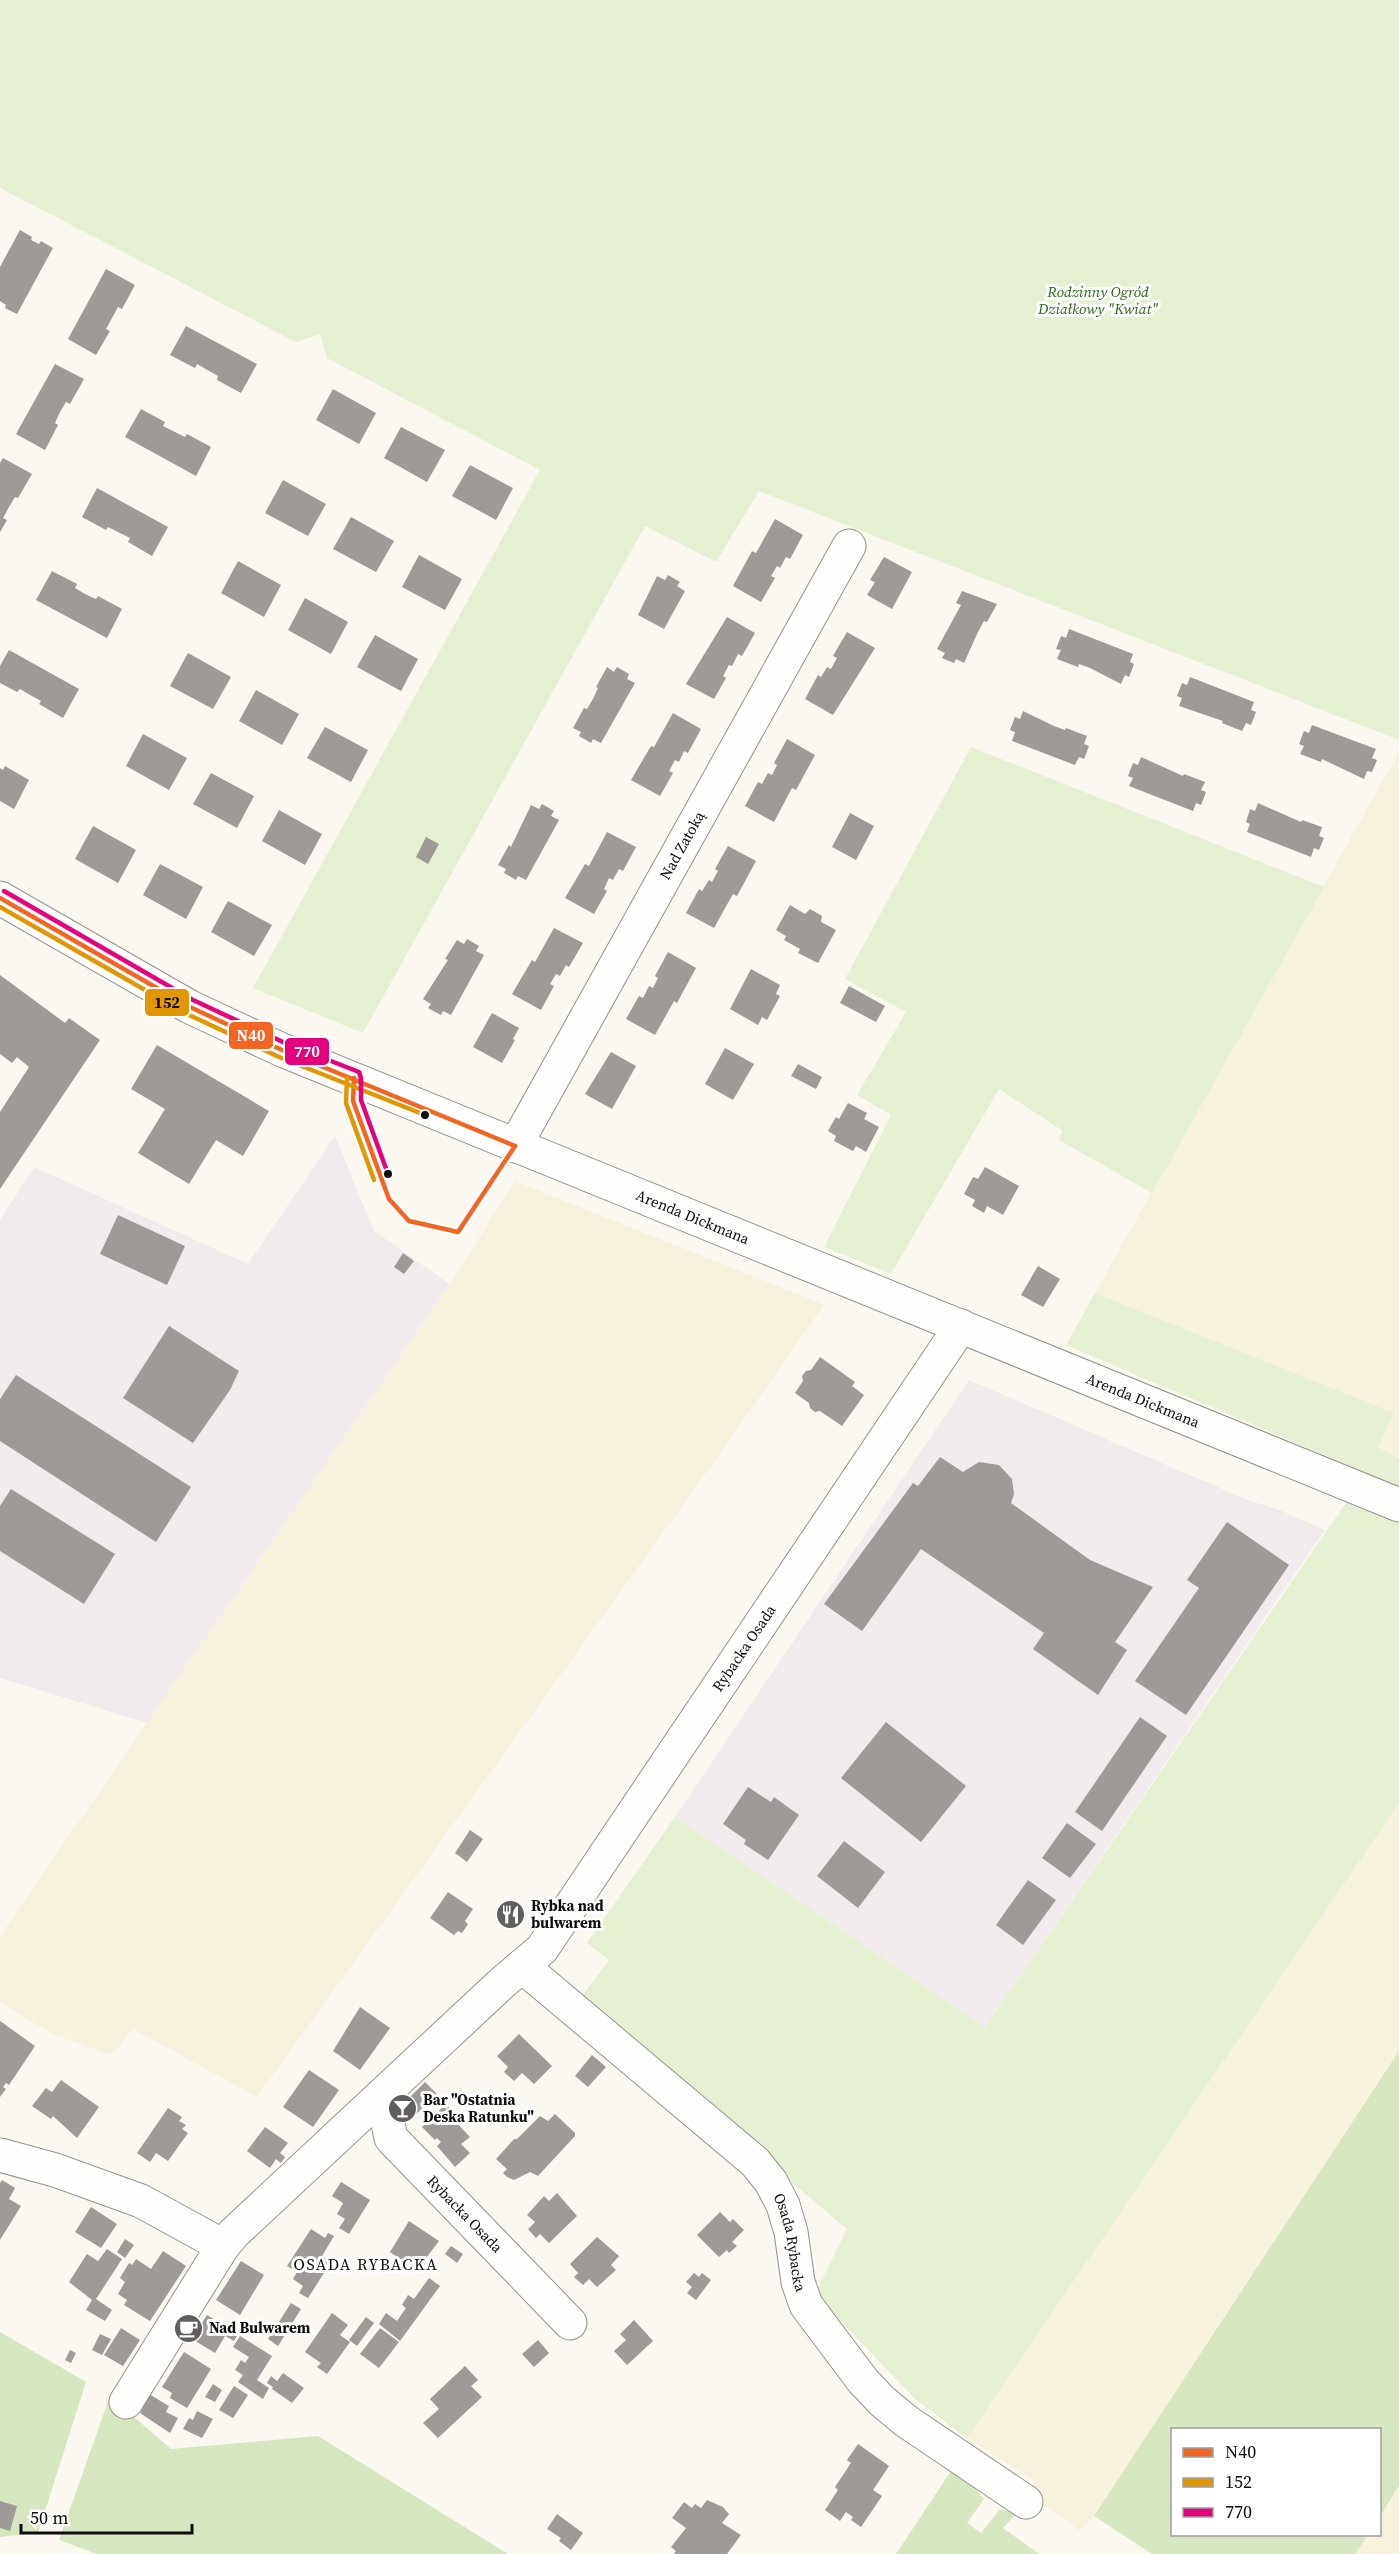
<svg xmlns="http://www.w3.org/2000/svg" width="1399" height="2554" viewBox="0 0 1399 2554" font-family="'Source Serif 4',serif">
	<rect width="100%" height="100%" fill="#fbf8f1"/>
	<!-- industrial -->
	<g fill="#f2ebee">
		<polygon points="335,1136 374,1231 450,1284 147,1723 0,1678 0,1220 34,1167 248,1264"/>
		<polygon points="969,1380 1248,1500 1282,1511 1325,1530 985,2027 675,1817"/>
	</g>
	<!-- farmland -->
	<g fill="#f7f2de">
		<polygon points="1399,752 1399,1458 1378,1448 1394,1413 1095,1293"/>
		<polygon points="515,1181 824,1305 713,1463 257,2097 133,2029 112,2055 52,2034 0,2002 0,1936 450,1284"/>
		<polygon points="1399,1803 1399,2056 1094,2516 1080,2531 1027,2493 1035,2481 967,2438"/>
		<polygon points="1399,2486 1399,2554 1355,2554 1368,2535 1380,2534 1380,2516"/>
	</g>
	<!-- green -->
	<g fill="#e5efd2">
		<polygon points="0,0 1399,0 1399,740 759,491 716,562 645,526 363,1033 253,988 540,470 327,358 320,334 296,342 0,188"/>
		<polygon points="971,747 1324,887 1152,1193 1059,1140 1063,1131 999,1089 891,1274 824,1247 891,1115 857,1095 906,1012 845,979"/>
		<polygon points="1095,1293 1394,1413 1378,1448 1399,1458 1399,1487 1066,1345"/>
		<polygon points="1348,1500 1399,1521 1399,1803 967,2438 915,2399 815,2294 847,2229 577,2003 609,1960 587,1943 675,1817 985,2027"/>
	</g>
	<!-- forest -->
	<g fill="#d6e6c0">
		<polygon points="1399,2051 1399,2486 1380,2516 1380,2430 1172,2430 1172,2534 1368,2535 1355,2554 1152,2554 1094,2516"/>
		<polygon points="0,2332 86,2382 38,2533 0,2537"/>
		<polygon points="110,2396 171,2449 318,2436 508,2554 97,2554 59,2540"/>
		<polygon points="955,2465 984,2499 967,2523 981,2533 999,2510 1019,2511 1003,2528 1039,2554 896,2554"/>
	</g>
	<!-- building -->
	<g fill="#9e9a97">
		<polygon points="20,230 32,237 31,240 39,244 41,241 53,248 17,314 5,308 6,305 0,301 0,267"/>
		<polygon points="106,269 135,285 122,309 118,307 106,329 110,331 96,355 68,339"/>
		<polygon points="186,326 257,364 241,393 217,380 218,376 197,364 195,368 170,355"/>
		<polygon points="55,364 84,379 70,404 66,402 60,412 55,423 58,425 45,450 16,434"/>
		<polygon points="333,389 376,413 359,444 316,420"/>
		<polygon points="141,409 165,422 163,426 185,437 187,434 211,447 196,476 125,437"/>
		<polygon points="401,427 445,450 427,482 384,458"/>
		<polygon points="3,458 32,474 18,498 15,497 9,507 3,518 7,520 0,532 0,463"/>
		<polygon points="470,465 513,488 496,520 452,496"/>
		<polygon points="283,480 326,504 308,536 265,513"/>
		<polygon points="97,488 168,527 152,556 128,542 130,538 108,527 106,530 82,517"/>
		<polygon points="351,517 394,541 376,572 333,549"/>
		<polygon points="775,519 803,535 790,559 786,557 780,568 777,566 771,576 775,578 761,602 733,586 752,551 756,553"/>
		<polygon points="419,555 462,579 445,610 402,587"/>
		<polygon points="884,557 912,572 892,609 867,595 875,582 870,580"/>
		<polygon points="238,561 281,585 264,617 221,593"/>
		<polygon points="52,571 77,584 75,588 85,594 96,599 98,596 122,609 107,638 36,600"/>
		<polygon points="668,575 680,582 677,586 685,591 664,629 638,615 657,576 665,580"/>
		<polygon points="962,591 997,604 987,622 984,621 978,632 964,663 956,659 954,663 942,658 945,653 937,649 961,605 956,603"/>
		<polygon points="305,598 348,622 331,654 288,630"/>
		<polygon points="727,617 755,633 742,656 738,654 732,666 729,665 723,676 726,678 714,699 686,684"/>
		<polygon points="1069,629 1133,654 1130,662 1134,664 1129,677 1125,675 1121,684 1090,668 1079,664 1078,667 1057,659 1061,650 1056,649 1061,636 1066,638"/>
		<polygon points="847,632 875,648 833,715 805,699 818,675 821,677 827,667 831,669 837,658 833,656"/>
		<polygon points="375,635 418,659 401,691 357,667"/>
		<polygon points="9,650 79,689 63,718 39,704 41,701 30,695 20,689 17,692 0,683 0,666"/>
		<polygon points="188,653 231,677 213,709 170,686"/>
		<polygon points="607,667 614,672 617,667 629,674 627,679 635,683 601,743 593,739 591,743 579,736 581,732 573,728 584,708 587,709 593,699 598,688 596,687"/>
		<polygon points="1190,677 1254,702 1251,710 1256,712 1251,725 1246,723 1242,731 1222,723 1223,721 1179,706 1182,698 1177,696 1182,683 1187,685"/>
		<polygon points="256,690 299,714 282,745 239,721"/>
		<polygon points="1023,711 1054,726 1065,730 1066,728 1087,736 1084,744 1089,746 1084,759 1079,757 1075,765 1012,741 1015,732 1010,730 1015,717 1020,719"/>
		<polygon points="673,713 701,729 688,753 684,751 679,762 675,760 669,771 673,773 660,796 631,780 651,746 654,747"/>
		<polygon points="1312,725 1376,749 1372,758 1377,760 1372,772 1367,771 1364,779 1322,759 1321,762 1300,754 1304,746 1299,744 1304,731 1309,733"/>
		<polygon points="325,727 368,750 351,782 307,758"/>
		<polygon points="143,734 187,758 169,790 126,766"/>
		<polygon points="787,739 815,755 796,790 792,788 774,822 745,806 758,782 762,784 768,773 772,775 777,765 774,763"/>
		<polygon points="1141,757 1183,776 1184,774 1205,782 1201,790 1206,792 1201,805 1196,803 1193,811 1129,786 1133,778 1128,776 1133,763 1138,765"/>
		<polygon points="5,766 29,780 14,809 0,801 0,768 3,770"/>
		<polygon points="211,773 254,796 237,828 193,804"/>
		<polygon points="1258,803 1301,822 1302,820 1322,827 1319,836 1324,838 1319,850 1314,848 1311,857 1247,832 1250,824 1246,822 1250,809 1255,811"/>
		<polygon points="542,804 554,811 551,816 559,820 526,880 518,876 516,880 504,873 506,869 498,865 509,845 511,847 531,805 539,809"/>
		<polygon points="279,810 322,834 305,865 262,841"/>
		<polygon points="850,813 874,826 856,860 832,847"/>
		<polygon points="93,826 136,850 118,883 75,859"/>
		<polygon points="607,832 636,847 623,871 619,869 613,880 609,878 604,889 607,891 594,914 565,898 585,864 589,866"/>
		<polygon points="426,837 439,844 428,864 416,857"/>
		<polygon points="728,846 756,861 737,896 733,894 714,928 686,913 699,889 702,891 709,880 712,882 718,871 715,869"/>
		<polygon points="160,864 203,887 186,919 143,895"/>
		<polygon points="228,901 272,925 254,956 211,932"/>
		<polygon points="790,905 805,914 810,909 822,916 821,922 836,930 818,963 798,953 800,949 784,940 786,936 776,930"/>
		<polygon points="554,928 583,943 569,967 566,965 560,976 556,974 550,984 554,986 541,1010 512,994 532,960 535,962"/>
		<polygon points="467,939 479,946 476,951 484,955 451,1015 443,1011 441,1015 428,1008 431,1004 423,999 448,960 445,959 457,940 464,944"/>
		<polygon points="668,952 696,968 677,1003 674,1001 655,1035 626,1019 639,996 643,998 649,986 653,988 658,978 655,976"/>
		<polygon points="751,969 780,985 776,994 780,996 767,1020 762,1017 758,1025 730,1009"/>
		<polygon points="0,975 65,1023 69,1018 100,1040 0,1189 0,1112 29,1067 17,1057 12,1063 0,1054"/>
		<polygon points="849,986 885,1006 876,1022 840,1003"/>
		<polygon points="492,1013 519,1028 513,1039 515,1040 502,1063 473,1047"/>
		<polygon points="157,1045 269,1111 243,1156 216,1140 189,1184 138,1153 165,1109 131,1089"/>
		<polygon points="725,1048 754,1064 733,1100 705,1084"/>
		<polygon points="611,1052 636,1066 612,1109 585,1094"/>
		<polygon points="798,1064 822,1077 816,1089 791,1076"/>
		<polygon points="848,1103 867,1113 864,1119 879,1127 866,1152 856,1146 853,1151 834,1141 836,1136 828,1131 836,1117 839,1119"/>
		<polygon points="985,1167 1019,1186 1003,1215 987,1206 984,1213 972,1206 975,1200 964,1194 973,1177 978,1179"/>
		<polygon points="118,1215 185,1246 167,1285 100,1254"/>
		<polygon points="403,1253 414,1261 404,1274 394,1267"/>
		<polygon points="1038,1266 1060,1279 1043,1307 1021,1295"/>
		<polygon points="169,1326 239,1371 230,1390 193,1443 123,1398"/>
		<polygon points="820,1357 855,1382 852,1386 864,1395 842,1426 820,1411 815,1412 810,1408 809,1403 795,1393 803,1381 802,1376 806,1371 811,1370"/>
		<polygon points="16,1375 191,1487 156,1542 0,1441 0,1399"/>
		<polygon points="940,1457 963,1472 979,1462 999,1465 1012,1479 1014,1494 1011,1503 1090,1560 1153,1587 1115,1642 1127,1650 1098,1695 1033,1649 1044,1633 921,1549 862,1631 824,1604 913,1483 918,1486"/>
		<polygon points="11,1489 115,1554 84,1604 0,1551 0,1506"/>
		<polygon points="1227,1522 1289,1565 1186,1715 1135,1681 1199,1588 1187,1580"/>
		<polygon points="1140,1717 1167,1736 1102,1831 1075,1812"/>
		<polygon points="886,1722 966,1786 921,1842 841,1778"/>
		<polygon points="748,1787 771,1802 774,1797 799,1815 768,1860 744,1844 746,1840 723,1824"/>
		<polygon points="1067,1823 1096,1844 1070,1878 1042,1858"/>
		<polygon points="470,1830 483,1839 467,1862 455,1853"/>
		<polygon points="844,1841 885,1872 858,1908 817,1876"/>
		<polygon points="1028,1880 1056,1900 1023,1945 996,1925"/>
		<polygon points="448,1892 473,1909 465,1921 468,1924 462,1933 458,1931 454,1935 430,1918"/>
		<polygon points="514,1902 522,1907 510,1925 502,1920"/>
		<polygon points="360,2007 390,2028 360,2070 333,2051"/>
		<polygon points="0,2021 35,2046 9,2085 6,2083 3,2087 6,2089 0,2097"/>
		<polygon points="519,2034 552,2066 534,2084 522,2073 514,2081 504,2072 508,2067 497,2056"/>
		<polygon points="592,2055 606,2067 588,2087 575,2076"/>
		<polygon points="309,2070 339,2090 313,2127 283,2107"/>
		<polygon points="61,2080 99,2107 77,2138 53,2116 51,2119 32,2106 46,2088 52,2092"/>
		<polygon points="425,2082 437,2094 412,2118 408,2114 411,2111 404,2103"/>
		<polygon points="446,2104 458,2117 455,2121 470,2137 461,2144 470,2153 455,2167 437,2146 441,2142 437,2138 435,2140 422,2127"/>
		<polygon points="168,2108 182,2117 179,2121 186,2125 182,2129 188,2133 168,2161 156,2153 150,2162 137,2153"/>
		<polygon points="555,2114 575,2133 575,2136 538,2176 530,2172 514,2180 507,2177 503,2173 507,2169 496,2159 514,2139 517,2139 540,2116 548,2121"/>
		<polygon points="265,2127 288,2143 280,2153 285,2157 281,2163 276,2159 270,2168 247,2151"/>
		<polygon points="2,2180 15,2188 9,2199 21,2206 0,2240 0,2183"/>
		<polygon points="341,2182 370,2200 349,2234 339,2228 345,2219 337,2214 343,2203 332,2196"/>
		<polygon points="557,2193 577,2216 549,2243 540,2234 536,2238 528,2229 535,2222 527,2215 544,2196 549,2201"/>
		<polygon points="91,2207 117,2224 101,2248 75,2232"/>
		<polygon points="720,2212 730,2222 733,2219 744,2230 732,2242 737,2246 729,2253 727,2250 719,2257 697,2235"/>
		<polygon points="409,2221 439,2241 417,2270 390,2252"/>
		<polygon points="311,2229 325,2238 328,2233 334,2236 322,2256 331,2262 308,2298 299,2293 303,2286 293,2279 297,2272 287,2266"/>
		<polygon points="597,2237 619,2256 611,2265 616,2270 597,2287 589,2279 583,2285 574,2277 578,2273 570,2264"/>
		<polygon points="125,2239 134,2245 125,2258 117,2252"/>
		<polygon points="451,2246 463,2254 457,2263 445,2254"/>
		<polygon points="107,2249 122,2259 96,2299 112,2310 105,2321 86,2310 92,2300 69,2282 87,2254 98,2261"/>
		<polygon points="163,2251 186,2266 150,2321 124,2305 127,2300 118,2294 125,2282 120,2278 129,2263 132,2265 136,2259 151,2269"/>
		<polygon points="241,2261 264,2275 240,2315 216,2300"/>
		<polygon points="694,2273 699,2277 702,2273 711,2280 696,2300 687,2293 692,2287 686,2282"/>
		<polygon points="429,2278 440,2286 400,2341 379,2324 386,2313 397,2321 406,2308 402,2305 408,2295 414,2299"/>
		<polygon points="291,2303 301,2309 278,2346 268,2339"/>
		<polygon points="332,2313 348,2325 340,2335 350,2342 327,2374 317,2367 321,2363 305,2352"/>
		<polygon points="207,2315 238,2334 234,2341 225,2336 215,2353 192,2339"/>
		<polygon points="366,2317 374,2323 357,2346 349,2340"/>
		<polygon points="634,2320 653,2341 627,2365 614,2351 626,2340 620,2334"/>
		<polygon points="121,2328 140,2340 123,2366 104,2355"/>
		<polygon points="380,2328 399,2342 379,2368 360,2354"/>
		<polygon points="100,2334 111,2339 102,2355 92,2350"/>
		<polygon points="240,2336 272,2356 257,2380 269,2388 263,2399 238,2382 243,2375 235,2370 241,2360 245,2363 249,2357 233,2347"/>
		<polygon points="538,2340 549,2353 534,2367 522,2354"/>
		<polygon points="70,2350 76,2353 71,2363 65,2360"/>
		<polygon points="184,2352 211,2369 187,2408 170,2398 172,2393 162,2387"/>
		<polygon points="465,2366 478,2380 471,2386 482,2397 438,2438 423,2423 439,2409 430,2399"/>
		<polygon points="283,2373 304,2388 292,2403 272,2389 273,2387 267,2383 271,2376 277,2381"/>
		<polygon points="213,2384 222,2390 215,2402 205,2397"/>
		<polygon points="234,2386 248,2395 233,2418 219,2410"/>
		<polygon points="144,2391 169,2406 166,2412 178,2418 170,2433 140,2413 145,2404 139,2400"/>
		<polygon points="197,2411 213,2419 202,2438 183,2429 189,2418 193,2420"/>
		<polygon points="858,2444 889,2466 873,2490 882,2496 861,2527 851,2520 853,2517 846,2512 840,2521 825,2510 838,2490 835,2487 851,2463 847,2460"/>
		<polygon points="707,2500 723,2507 729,2514 722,2523 741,2535 727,2554 674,2554 676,2551 671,2547 686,2528 672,2518 684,2502 692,2508 695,2504 701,2508"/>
		<polygon points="0,2501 17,2506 10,2531 0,2528"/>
		<polygon points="557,2514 583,2533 571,2550 559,2541 561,2538 547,2529"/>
	</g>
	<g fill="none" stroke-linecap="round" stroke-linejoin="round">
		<defs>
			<g id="minor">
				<path id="s1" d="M 0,898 L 190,1007 L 282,1050 L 1399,1505"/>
				<path id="s2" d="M 515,1146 L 849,546"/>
				<path id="s3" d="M 522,1966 L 755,2162 L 771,2182 L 783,2205 L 791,2232 L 798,2282 L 806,2305 L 863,2381 L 882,2401 L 906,2421 L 1026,2502"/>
				<path id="s4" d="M 382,2095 L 391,2138 L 570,2323"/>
				<polyline points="0,2155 55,2170 141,2201 223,2246"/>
				<path id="s5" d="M 126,2402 L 223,2246 L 234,2233 L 502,1983 L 542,1949 L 961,1326"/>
			</g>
		</defs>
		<!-- minor casing -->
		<use href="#minor" stroke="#949390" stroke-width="35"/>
		<!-- minor -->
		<use href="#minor" stroke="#fefefd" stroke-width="33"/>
		<defs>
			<g id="bus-1">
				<polyline points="0,898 190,1007 282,1050 515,1146"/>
				<polyline points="354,1078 353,1101 389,1199 409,1221 458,1232 515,1146"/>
			</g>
			<g id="bus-2">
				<polyline points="0,907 187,1014 279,1057 425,1115"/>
				<polyline points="347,1078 346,1103 374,1180"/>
			</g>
			<polyline id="bus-3" points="4,891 193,1000 285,1043 359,1072 361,1078 361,1100 388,1174"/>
		</defs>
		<!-- bus-1 casing -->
		<use href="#bus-1" stroke="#fff" stroke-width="9"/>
		<!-- bus-2 casing -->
		<use href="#bus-2" stroke="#fff" stroke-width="9"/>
		<!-- bus-3 casing -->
		<use href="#bus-3" stroke="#fff" stroke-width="9"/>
		<!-- bus-1 -->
		<use href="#bus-1" stroke="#f26522" stroke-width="4.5"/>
		<!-- bus-2 -->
		<use href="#bus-2" stroke="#e09701" stroke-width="4.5"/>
		<!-- bus-3 -->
		<use href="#bus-3" stroke="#e5007d" stroke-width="4.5"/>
	</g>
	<!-- icons -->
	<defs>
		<symbol id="restaurant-disc" viewBox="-11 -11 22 22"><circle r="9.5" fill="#605f5d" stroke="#fff"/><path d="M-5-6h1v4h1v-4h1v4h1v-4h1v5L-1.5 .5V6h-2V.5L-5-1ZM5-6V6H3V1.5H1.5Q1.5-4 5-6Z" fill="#fff"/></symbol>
		<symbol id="bar-disc" viewBox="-11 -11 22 22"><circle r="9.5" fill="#605f5d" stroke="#fff"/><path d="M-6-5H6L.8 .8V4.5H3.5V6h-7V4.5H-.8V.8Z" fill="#fff"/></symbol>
		<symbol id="cafe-disc" viewBox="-11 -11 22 22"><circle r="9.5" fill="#605f5d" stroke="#fff"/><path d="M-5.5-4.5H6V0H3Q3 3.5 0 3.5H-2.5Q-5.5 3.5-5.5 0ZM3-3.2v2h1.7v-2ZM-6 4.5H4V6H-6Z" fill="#fff"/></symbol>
	</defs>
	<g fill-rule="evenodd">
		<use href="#restaurant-disc" x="494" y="1898" width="33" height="33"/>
		<use href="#bar-disc" x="386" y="2092" width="33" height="33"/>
		<use href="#cafe-disc" x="172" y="2312" width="33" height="33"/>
	</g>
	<!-- markers -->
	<g fill="#0d0d0d" stroke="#fff" stroke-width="2">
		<circle cx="425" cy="1115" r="5"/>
		<circle cx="388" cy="1174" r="5"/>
	</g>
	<g text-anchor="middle" stroke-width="6" stroke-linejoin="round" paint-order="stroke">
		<!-- park labels -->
		<g font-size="15" font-style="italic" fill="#31631f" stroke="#fff">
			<text x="1098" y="297">Rodzinny Ogród<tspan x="1098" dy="17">Działkowy "Kwiat"</tspan></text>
		</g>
		<!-- street labels -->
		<g font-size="15" fill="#0d0d0d" stroke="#fff">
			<text dy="5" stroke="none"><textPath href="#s2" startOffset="344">Nad Zatoką</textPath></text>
			<text dy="5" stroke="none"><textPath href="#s1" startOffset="764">Arenda Dickmana</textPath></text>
			<text dy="5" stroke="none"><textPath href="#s1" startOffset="1250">Arenda Dickmana</textPath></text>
			<text dy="5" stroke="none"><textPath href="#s5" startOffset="982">Rybacka Osada</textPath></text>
			<text dy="5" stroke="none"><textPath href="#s4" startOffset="150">Rybacka Osada</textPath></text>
			<text dy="5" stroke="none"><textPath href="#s3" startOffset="394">Osada Rybacka</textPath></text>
		</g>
		<!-- poi labels -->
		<g font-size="15" font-weight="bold" fill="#0d0d0d" stroke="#fff" text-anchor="start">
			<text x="531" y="1911">Rybka nad<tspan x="531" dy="17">bulwarem</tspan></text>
			<text x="423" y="2105">Bar "Ostatnia<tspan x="423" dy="17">Deska Ratunku"</tspan></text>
			<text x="209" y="2333">Nad Bulwarem</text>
		</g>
		<!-- neighbourhood labels -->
		<g font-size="16" letter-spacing="1.5" fill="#0d0d0d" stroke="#fff">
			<text x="366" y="2270">OSADA RYBACKA</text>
		</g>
	</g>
	<g stroke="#fff" stroke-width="2">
		<rect x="144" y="988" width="46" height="29" rx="6" fill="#e09701"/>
		<rect x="228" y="1021" width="46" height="29" rx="6" fill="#f26522"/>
		<rect x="284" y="1037" width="46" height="29" rx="6" fill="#e5007d"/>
	</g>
	<g font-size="16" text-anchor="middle" font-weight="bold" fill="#fff">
		<text x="251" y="1041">N40</text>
		<text x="307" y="1057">770</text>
	</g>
	<g font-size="16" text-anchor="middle" font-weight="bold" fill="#111">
		<text x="167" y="1008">152</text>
	</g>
	<!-- legend -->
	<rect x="1171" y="2428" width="210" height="108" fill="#ffffff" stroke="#9e9e9e" stroke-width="1.5"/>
	<rect x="1183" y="2448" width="30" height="9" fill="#f26522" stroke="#9e9e9e" stroke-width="1.5"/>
	<text x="1225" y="2458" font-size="18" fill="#0d0d0d">N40</text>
	<rect x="1183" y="2478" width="30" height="9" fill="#e09701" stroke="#9e9e9e" stroke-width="1.5"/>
	<text x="1225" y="2488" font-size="18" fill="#0d0d0d">152</text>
	<rect x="1183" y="2508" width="30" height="9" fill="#e5007d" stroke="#9e9e9e" stroke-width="1.5"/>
	<text x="1225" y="2518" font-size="18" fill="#0d0d0d">770</text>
	<!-- scale -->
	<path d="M21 2524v9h171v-9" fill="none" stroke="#0d0d0d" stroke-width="3"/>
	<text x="30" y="2524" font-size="18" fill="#0d0d0d" stroke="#ffffff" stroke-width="4.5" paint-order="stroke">50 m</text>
</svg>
